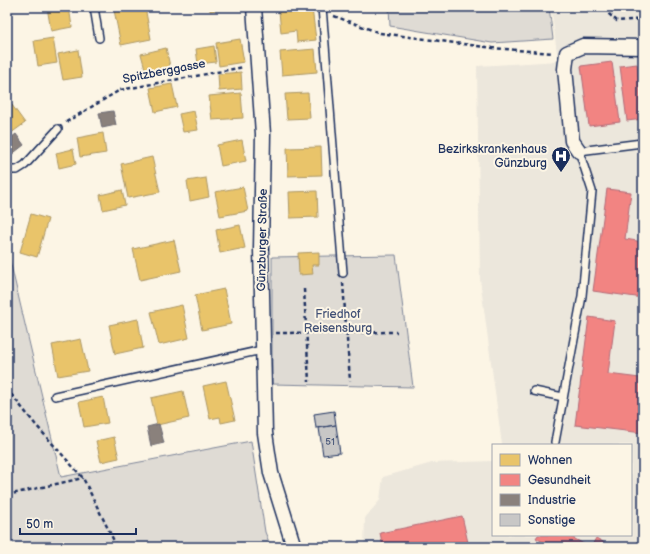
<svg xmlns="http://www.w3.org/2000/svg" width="650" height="554" viewBox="0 0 650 554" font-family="'Balsamiq Sans',sans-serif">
	<rect width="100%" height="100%" fill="#fcf5e5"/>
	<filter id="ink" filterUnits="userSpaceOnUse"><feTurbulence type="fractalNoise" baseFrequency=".025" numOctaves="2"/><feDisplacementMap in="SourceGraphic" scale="8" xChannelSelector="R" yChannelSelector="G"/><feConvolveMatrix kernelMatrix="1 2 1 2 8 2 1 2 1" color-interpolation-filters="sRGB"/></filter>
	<g filter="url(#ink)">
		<!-- built -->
		<polygon fill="#ece7dc" points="551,7 643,7 643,547 364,547 365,518 380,500 383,477 432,463 493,461 493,535 631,535 631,445 502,445 480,279 477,66 558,61"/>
		<!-- green -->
		<g fill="#dfdbd4" stroke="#7d8599">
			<polygon points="389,7 549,7 553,39 492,43 390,26"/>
			<polygon points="7,248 61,477 251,441 265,532 271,547 7,547"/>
			<polygon points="396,255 413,387 272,384 272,257"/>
		</g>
		<!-- homes -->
		<g fill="#e9c46a" stroke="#ab9766">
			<polygon points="47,7 69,7 72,27 51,31"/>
			<polygon points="128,7 145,7 151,39 121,45 114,10"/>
			<polygon points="210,7 239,7 210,11"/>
			<polygon points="312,8 316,40 297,42 296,31 281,33 279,11"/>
			<polygon points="53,38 57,63 38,66 34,41"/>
			<polygon points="240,39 244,62 219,66 216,43"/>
			<polygon points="214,46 216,62 198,64 196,49"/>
			<polygon points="166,48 171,71 147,76 141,54"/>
			<polygon points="315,49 317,72 282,75 280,52"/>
			<polygon points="78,50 82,77 63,80 58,54"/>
			<polygon points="241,72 242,89 219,91 218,74"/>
			<polygon points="172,84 177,107 155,112 150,88"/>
			<polygon points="241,93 243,118 212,120 209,96"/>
			<polygon points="308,93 310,118 287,119 285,94"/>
			<polygon points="9,101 25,123 7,136 7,102"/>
			<polygon points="194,111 198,130 183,132 179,114"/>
			<polygon points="103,133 106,153 80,157 77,138"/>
			<polygon points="242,140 246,161 221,166 217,145"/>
			<polygon points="321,147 322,175 288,176 287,148"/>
			<polygon points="73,149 76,164 59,168 56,153"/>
			<polygon points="152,157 160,192 128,198 121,164"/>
			<polygon points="206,178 209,197 190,201 187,181"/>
			<polygon points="243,187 248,211 220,216 215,192"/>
			<polygon points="122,190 125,205 103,210 100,195"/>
			<polygon points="317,191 318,217 290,218 289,192"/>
			<polygon points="31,214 48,219 37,257 20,252"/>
			<polygon points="240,225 245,248 220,253 216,230"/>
			<polygon points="174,240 181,271 140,280 133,249"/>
			<polygon points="319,252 319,265 312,265 313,274 299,275 298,253"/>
			<polygon points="224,289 231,324 202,330 195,295"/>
			<polygon points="182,305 189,338 159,345 151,312"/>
			<polygon points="138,319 143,348 115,354 109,325"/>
			<polygon points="81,339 88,371 58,376 52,345"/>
			<polygon points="226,381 235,420 221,423 220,417 210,419 203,386"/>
			<polygon points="183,391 189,418 157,425 151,398"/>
			<polygon points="103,397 108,423 84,427 79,402"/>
			<polygon points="114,437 119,458 101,462 96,441"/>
		</g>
		<!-- health -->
		<g fill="#f28482" stroke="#b26a77">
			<polygon points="612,62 620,122 589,126 581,66"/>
			<polygon points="637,64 643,119 627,121 620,66"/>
			<polygon points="607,189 631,192 625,239 643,242 643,298 593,291"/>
			<polygon points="589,317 615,321 608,374 640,378 643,357 643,433 575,425"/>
			<polygon points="462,516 469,547 383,547 380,533"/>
			<polygon points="538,535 568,535 589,547 552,547 536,538"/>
			<polygon points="596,538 612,547 591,547"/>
		</g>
		<!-- industry -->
		<g fill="#8a817c" stroke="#696873">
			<polygon points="113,111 116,125 102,128 99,113"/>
			<polygon points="16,134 24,145 11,155 7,150 7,141"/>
			<polygon points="159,424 164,443 151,446 147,427"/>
		</g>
		<!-- building -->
		<g fill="#c8c7c6" stroke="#1b2f5e">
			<polygon points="334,411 336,425 316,428 314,414"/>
			<polygon points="336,425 340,453 323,455 319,428"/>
		</g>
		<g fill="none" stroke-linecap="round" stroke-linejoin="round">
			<defs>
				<g id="lane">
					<polyline points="94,7 99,38"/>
					<polyline points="322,7 343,273"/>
					<polyline points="7,168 9,170 17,170 25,165 58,129"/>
					<polyline points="534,391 563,397"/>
					<polyline points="55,396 262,350"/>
					<polyline points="555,442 582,296 592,191 579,151 642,143"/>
				</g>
				<g id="street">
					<polyline points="254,7 263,134 261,249 265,433 271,473 294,547"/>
					<polyline points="579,151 572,141 565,69 567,53 583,46 643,47"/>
				</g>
			</defs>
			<!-- lane casing -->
			<use href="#lane" stroke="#1b2f5e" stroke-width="10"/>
			<!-- street casing -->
			<use href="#street" stroke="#1b2f5e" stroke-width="17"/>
			<!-- path -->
			<g stroke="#1b2f5e" stroke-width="2.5" stroke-dasharray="4 3" stroke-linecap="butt">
				<polyline points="607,7 609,14 617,21 643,19"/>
				<polyline points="334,16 380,33 493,48 553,53"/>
				<polyline points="66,122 120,90 244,67"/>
				<polyline points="343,283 350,381"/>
				<polyline points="304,289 309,382"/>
				<polyline points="276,333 397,332"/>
				<polyline points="7,389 35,424 83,478 117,547"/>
				<polyline points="7,495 83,478"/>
			</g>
			<!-- lane -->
			<use href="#lane" stroke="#fcf5e5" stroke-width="7"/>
			<!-- street -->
			<use href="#street" stroke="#fcf5e5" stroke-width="14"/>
		</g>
	</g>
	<!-- icons -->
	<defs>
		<symbol id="hospital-pin" viewBox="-11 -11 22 30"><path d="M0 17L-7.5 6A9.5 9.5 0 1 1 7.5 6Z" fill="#1b2f5e" stroke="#fcf5e5"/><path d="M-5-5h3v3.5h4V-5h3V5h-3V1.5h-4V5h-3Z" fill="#fff"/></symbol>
	</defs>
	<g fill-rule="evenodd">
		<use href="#hospital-pin" x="550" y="145" width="22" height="30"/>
	</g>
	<g text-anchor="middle" stroke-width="4" stroke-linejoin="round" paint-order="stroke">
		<!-- number labels -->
		<g font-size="10" fill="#465578">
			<text x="330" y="445">51</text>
		</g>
		<!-- street labels -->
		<g font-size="12" fill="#1b2f5e" stroke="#fcf5e5">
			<text transform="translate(164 71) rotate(-11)" y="4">Spitzberggasse</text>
			<text transform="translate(262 240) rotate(-89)" y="4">Günzburger Straße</text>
		</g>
		<!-- poi labels -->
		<g font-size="12" fill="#1b2f5e" stroke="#fcf5e5" text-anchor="end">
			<text x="547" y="153">Bezirkskrankenhaus<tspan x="547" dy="14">Günzburg</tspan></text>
		</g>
		<!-- park labels -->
		<g font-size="12" fill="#425176" stroke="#fcf5e5">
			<text x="338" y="318">Friedhof<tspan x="338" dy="14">Reisensburg</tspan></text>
		</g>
	</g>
	<!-- margin -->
	<rect width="650" height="554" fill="none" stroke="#fcf5e5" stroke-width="24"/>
	<rect x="12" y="12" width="626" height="530" fill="none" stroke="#1b2f5e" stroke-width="1.5" filter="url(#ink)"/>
	<!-- legend -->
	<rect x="492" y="444" width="140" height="92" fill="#fcf5e5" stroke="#a2a6af"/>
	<rect x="500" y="454" width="20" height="12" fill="#e9c46a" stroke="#a2a6af"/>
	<text x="528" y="464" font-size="12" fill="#1b2f5e">Wohnen</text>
	<rect x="500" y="474" width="20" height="12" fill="#f28482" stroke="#a2a6af"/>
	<text x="528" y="484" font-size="12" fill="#1b2f5e">Gesundheit</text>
	<rect x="500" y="494" width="20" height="12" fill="#8a817c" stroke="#a2a6af"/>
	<text x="528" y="504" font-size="12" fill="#1b2f5e">Industrie</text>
	<rect x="500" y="514" width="20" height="12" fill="#c8c7c6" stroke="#a2a6af"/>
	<text x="528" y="524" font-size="12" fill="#1b2f5e">Sonstige</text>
	<!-- scale -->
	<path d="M20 528v6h116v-6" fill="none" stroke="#1b2f5e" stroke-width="2"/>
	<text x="26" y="528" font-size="12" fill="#1b2f5e" stroke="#fcf5e5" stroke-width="3" paint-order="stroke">50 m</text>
</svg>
